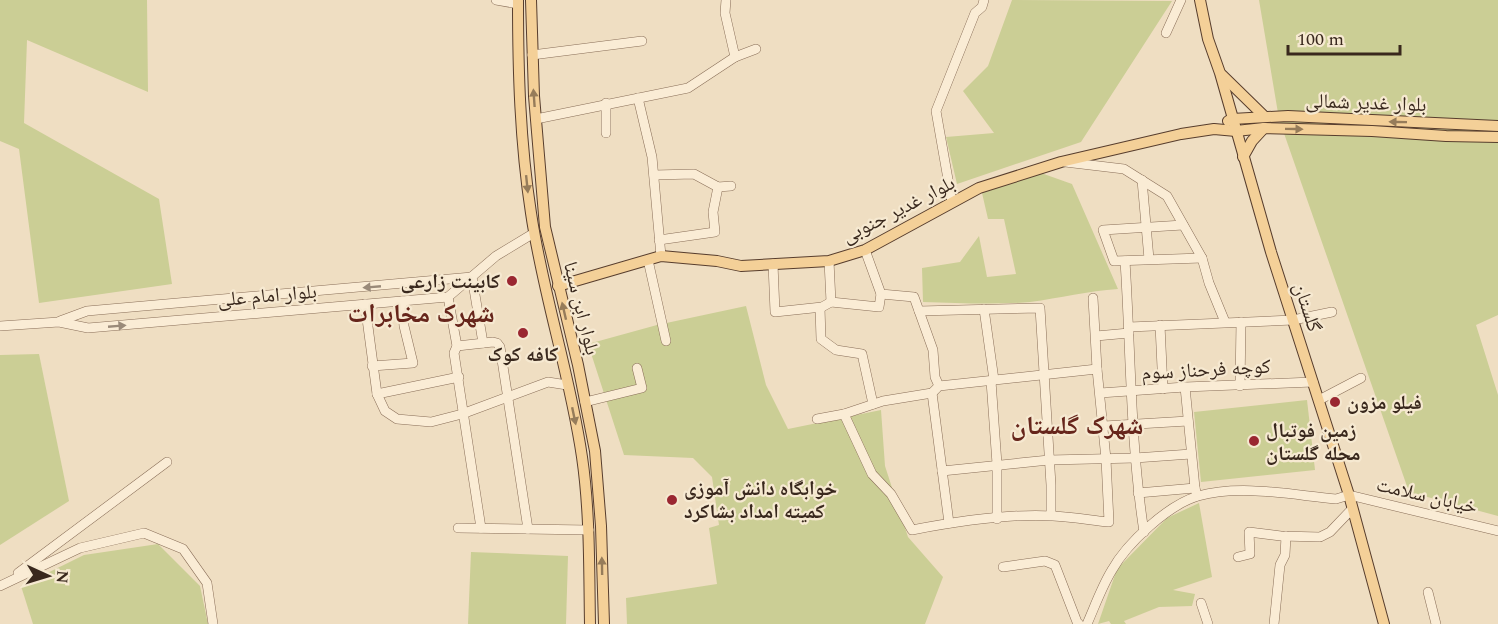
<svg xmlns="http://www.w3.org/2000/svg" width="1498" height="624" viewBox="0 0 1498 624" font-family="Spectral,'Noto Naskh Arabic',serif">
	<rect width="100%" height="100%" fill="#efdec2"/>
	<!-- green -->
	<g fill="#cbce95">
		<polygon points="0,0 147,0 148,92 27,40 24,123 159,199 172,284 39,303 19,149 0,141"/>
		<polygon points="1012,0 1172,1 1081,142 957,184 946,137 994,133 963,91 988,66"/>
		<polygon points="1259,0 1498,0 1498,315 1476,325 1498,395 1498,516 1409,492 1279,119"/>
		<path d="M 1041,173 L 1072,184 L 1118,289 C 1088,291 1060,298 1030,302 C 995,305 958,303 923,302 L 922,268 L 960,262 L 979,236 L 987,277 L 1016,274 L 1004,219 L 988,219 L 982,193 Z"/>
		<polygon points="746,306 766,385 788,429 881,410 885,466 908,537 943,577 925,624 627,624 626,598 717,584 709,528 719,525 712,477 693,458 624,455 588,344 657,325"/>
		<polygon points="39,354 69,501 0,545 0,355"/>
		<polygon points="1307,400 1315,470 1201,482 1194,412"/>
		<polygon points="1199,503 1212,577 1173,590 1195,594 1192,606 1159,607 1124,621 1126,624 1111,624 1109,621 1098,624 1117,569 1167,518"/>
		<polygon points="158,544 200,586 208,624 33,624 21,586 84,555"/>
		<polygon points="471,552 568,556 566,624 468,624"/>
	</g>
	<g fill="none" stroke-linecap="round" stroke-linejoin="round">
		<defs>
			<g id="minor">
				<polyline points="496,0 518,4"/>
				<polyline points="726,0 725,13 735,57"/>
				<polyline points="1166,33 1181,0"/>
				<polyline points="532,55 642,41"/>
				<polyline points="638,98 652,157 661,256"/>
				<polyline points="536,119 688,88 735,57 756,49"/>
				<polyline points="606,133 606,103"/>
				<polyline points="1065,162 1124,169 1167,196 1202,258 1209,283 1225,322"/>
				<polyline points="654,175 694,174 718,187 731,186"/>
				<polyline points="1142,180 1149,259"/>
				<polyline points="952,202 936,111 975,13 982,7 984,0"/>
				<polyline points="1183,225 1103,230 1114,261 1202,258"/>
				<polyline points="659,240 715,232 713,212 718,187"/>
				<polyline points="865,250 881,294 914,297 933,350 935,377 939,386"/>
				<polyline points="648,260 666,341"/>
				<polyline points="829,261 831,302 879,307 881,294"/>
				<path d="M 1125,261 C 1131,352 1130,442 1144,532"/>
				<polyline points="773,264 775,312 822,307 831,302"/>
				<polyline points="472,277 483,343"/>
				<polyline points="448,297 457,346 454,353 481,528"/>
				<polyline points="365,304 377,394 385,411 397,419 431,422 462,414 548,382 567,385"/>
				<polyline points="820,308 821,339 836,350 862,354 873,404"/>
				<polyline points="984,309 994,380"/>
				<polyline points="919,311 1040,308 1051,485 1051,515"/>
				<polyline points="60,321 87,311 472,277"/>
				<polyline points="1160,325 1163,389"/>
				<polyline points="0,326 59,322 88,328 448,297 496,256 534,233"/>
				<polyline points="1129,327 1293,320 1332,312"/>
				<polyline points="1096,336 1129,333"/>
				<polyline points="457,346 493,342 497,343 500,347 528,529"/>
				<polyline points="372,366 413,363 404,326 402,301"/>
				<polyline points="991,381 997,464 997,519"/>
				<polyline points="1240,386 1241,322"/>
				<polyline points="1185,387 1195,488 1197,496"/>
				<polyline points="932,393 949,523"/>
				<polyline points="1100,393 1185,387 1313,382"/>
				<polyline points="377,394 459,377"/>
				<polyline points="1319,400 1361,378"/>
				<polyline points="585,402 642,388 637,368"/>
				<path d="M 844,414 L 872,474 L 891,494 L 912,530 C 954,522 1011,513 1053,516 C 1072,517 1090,520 1109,522 L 1106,459 L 1097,369 L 1093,298"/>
				<polyline points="817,419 844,414 883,401 932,393 939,386 1097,369"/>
				<polyline points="1104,426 1188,421"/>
				<polyline points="942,471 1049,460 1135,458 1191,454"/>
				<polyline points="1138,493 1195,488"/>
				<polyline points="458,528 589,530"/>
				<polyline points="1238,557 1250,554 1249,532 1281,536 1320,537 1330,532 1352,509"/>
				<polyline points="1003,567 1045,561 1055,565 1077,622 1079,624"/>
				<polyline points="18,573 167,462"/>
				<polyline points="0,586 80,548 144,533 183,549 207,583 213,624"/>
				<polyline points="1428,592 1436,624"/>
				<polyline points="1201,603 1208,624"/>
				<path d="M 1087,624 C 1095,606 1102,586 1112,570 C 1127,543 1168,505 1198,496 C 1241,484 1292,495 1336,499 L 1349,495 L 1498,531"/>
				<polyline points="1274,624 1280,565 1285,555 1286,536"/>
			</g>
			<g id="major">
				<path d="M 518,0 C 518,71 520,142 531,213 C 543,295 570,374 582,457 C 590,512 589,568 590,624"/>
				<polyline points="531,0 534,96 545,227 578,365 595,451 601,526 604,624"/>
				<polyline points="1200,0 1208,39 1220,73 1271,252 1349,495 1384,624"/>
				<polyline points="1222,75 1265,117"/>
				<polyline points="1228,121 1232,119 1288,116 1498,126"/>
				<polyline points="1243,157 1252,141 1264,128"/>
				<polyline points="558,286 661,256 717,261 741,266 829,261 865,250 979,188 1061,162 1181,134 1214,129 1236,131 1264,128 1372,131 1446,136 1498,137"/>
			</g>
		</defs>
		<!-- minor casing -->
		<use href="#minor" stroke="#896e58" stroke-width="10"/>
		<!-- major casing -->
		<use href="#major" stroke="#573d2d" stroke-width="12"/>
		<!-- minor -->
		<use href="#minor" stroke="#faecd5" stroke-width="9"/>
		<!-- major -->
		<use href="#major" stroke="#f4d098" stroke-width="10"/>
	</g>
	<!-- one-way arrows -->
	<defs><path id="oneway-solid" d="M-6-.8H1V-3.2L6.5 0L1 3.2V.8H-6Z" transform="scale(1.5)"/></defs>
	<g fill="#967c5a">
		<use href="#oneway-solid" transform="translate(534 98) rotate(-94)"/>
		<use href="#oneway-solid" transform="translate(1398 122) rotate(-179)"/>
		<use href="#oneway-solid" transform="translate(1294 129) rotate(1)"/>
		<use href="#oneway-solid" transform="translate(527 184) rotate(84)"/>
		<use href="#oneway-solid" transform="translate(564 311) rotate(-103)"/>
		<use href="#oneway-solid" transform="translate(574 416) rotate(78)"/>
		<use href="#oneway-solid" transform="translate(602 566) rotate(-91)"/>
	</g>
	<g fill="#9a8a79">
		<use href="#oneway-solid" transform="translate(372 287) rotate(175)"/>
		<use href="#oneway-solid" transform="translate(117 326) rotate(-5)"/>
	</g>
	<!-- markers -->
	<g fill="#9a2731" stroke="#f6e9d1" stroke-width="2">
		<circle cx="512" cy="281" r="6"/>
		<circle cx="523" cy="333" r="6"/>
		<circle cx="1335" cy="402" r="6"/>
		<circle cx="1254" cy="441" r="6"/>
		<circle cx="672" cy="500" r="6"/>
	</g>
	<g text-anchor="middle" stroke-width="4.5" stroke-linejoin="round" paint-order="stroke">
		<!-- street labels -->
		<g font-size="20" fill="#39281d" stroke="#f6e9d1">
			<text transform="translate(1366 102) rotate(2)" y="7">بلوار غدیر شمالی</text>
			<text transform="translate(898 209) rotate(-27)" y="7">بلوار غدیر جنوبی</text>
			<text transform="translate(267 295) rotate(-5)" y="7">بلوار امام علی</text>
			<text transform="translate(1308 307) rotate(72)" y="7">گلستان</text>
			<text transform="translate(582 308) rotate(76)" y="7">بلوار ابن سینا</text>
			<text transform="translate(1206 369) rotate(-3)" y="7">کوچه فرحناز سوم</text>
			<text transform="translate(1427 495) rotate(13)" y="7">خیابان سلامت</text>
		</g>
		<!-- poi labels -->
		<g font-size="20" font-weight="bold" fill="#39281d" stroke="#f6e9d1" text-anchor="start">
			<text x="500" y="288" text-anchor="end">کابینت زارعی</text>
			<text x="523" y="361" text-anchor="middle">کافه کوک</text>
			<text x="1347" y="409">فیلو مزون</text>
			<text x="1266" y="437">زمین فوتبال<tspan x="1266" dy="23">محله گلستان</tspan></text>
			<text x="684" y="495">خوابگاه دانش آموزی<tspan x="684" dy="23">کمیته امداد بشاکرد</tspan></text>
		</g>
		<!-- district labels -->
		<g font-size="26" font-weight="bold" fill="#66251b" stroke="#f6e9d1">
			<text x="421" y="322">شهرک مخابرات</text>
			<text x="1077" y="434">شهرک گلستان</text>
		</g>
	</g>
	<!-- north arrow -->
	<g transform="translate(48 576) rotate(94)" stroke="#f6e9d1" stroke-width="4.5" paint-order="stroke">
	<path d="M0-4.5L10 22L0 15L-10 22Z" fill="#39281d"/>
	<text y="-9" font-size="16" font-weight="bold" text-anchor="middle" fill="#39281d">N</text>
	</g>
	<!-- scale -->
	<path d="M1288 45v9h112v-9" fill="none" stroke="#39281d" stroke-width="3"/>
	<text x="1297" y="45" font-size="18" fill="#39281d" stroke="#f6e9d1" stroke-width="4.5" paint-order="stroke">100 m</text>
</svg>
